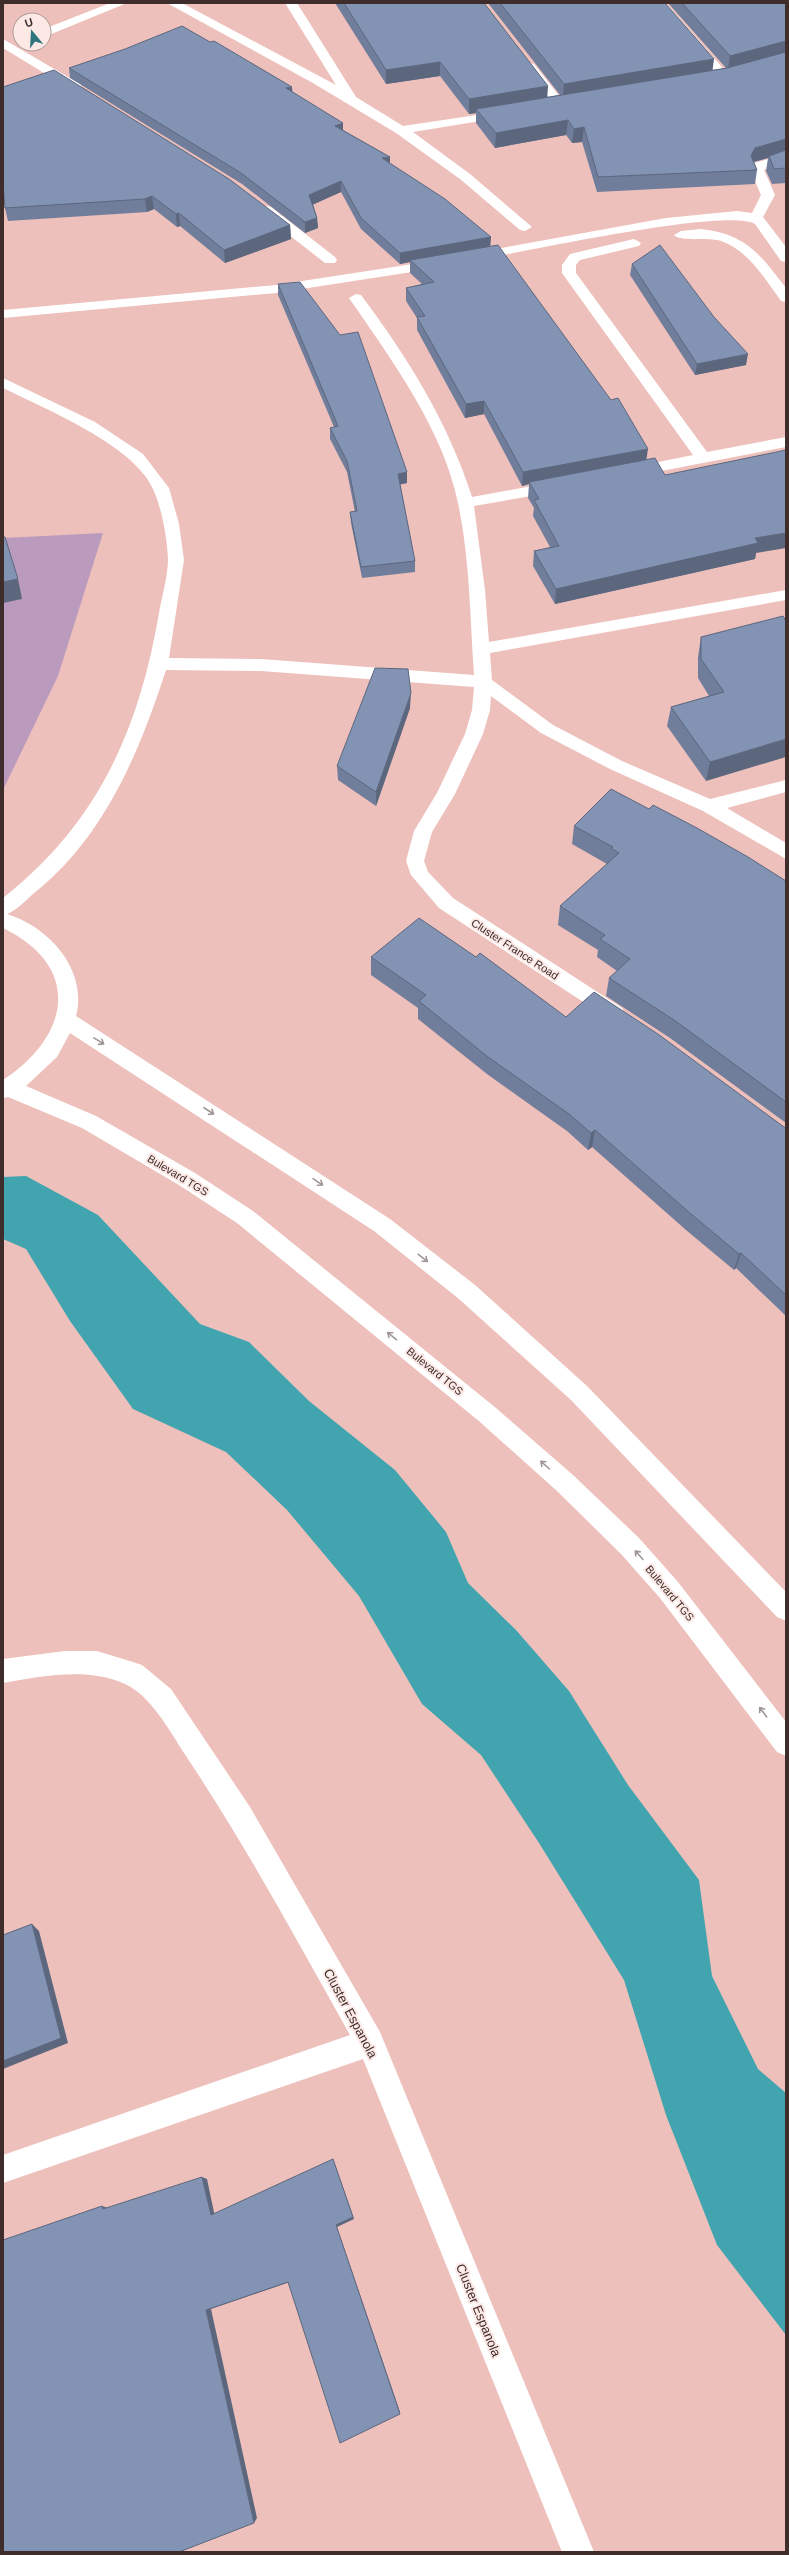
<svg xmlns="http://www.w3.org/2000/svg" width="789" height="2555" viewBox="0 0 789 2555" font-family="Arial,sans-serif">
	<rect width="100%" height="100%" fill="#eec0bc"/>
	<!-- green -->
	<polygon fill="#bb9bbd" points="103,533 58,676 3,790 3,538"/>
	<!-- water -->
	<polygon fill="#41a4ae" points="26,1176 98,1215 200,1324 249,1342 309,1401 395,1470 446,1532 468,1583 516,1630 569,1691 628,1785 699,1880 712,1976 758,2069 786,2093 786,2335 717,2245 666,2115 624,1980 539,1843 481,1755 422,1704 359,1596 287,1510 226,1452 133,1409 70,1321 26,1249 3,1239 3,1177"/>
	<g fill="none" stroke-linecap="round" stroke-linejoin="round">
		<!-- street -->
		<g fill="#fff" fill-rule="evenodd">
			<polygon points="110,3 127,3 44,37 44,29"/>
			<polygon points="167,3 182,3 336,85 285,3 297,3 356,97 403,126 510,110 511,113 510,116 505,117 413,132 470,174 532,227 525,231 520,230 460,179 396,133 313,83"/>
			<polygon points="653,3 666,3 728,74 730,77 728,80 701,83 699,80 701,77 715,75"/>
			<polygon points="3,39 80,84 82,87 76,91 72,90 3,48"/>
			<polygon points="530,63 534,64 564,102 565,105 564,108 554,108 526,70 524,67"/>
			<path d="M 786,154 L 786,162 L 764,170 L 775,195 L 763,217 L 786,247 L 786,262 L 781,261 L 755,224 C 727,207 517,253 474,261 L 467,257 L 474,253 L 666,218 L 737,211 L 752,213 L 761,195 L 750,170 L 754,163 Z"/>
			<polygon points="266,206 271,207 335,257 337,260 335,263 325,263 261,213 259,210"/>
			<path d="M 701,229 C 746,234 760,254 786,288 L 786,302 L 781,301 C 765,279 748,250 721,241 C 710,237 679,242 674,235 L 681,231 Z"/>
			<polygon points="634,239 641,243 639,246 580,260 576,265 576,273 707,452 786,437 786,447 630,477 624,475 622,472 624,469 693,455 562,273 562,265 570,254"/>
			<polygon points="439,260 444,261 446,264 444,267 276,293 3,318 3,310 276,285"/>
			<path d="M 356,294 L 361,295 C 408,358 448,422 472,497 L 559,481 L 567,486 L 559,491 L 474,506 L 485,590 L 489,642 L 786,590 L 786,600 L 490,653 L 492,680 L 553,725 L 622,761 L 710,799 L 786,780 L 786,792 L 727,808 L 786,843 L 786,859 L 703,811 L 610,769 L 541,733 L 491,696 L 490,710 L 483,734 L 455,794 L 432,832 L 424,861 L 428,872 L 453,898 L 622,1008 L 625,1013 L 622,1018 L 615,1021 L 608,1018 L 439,908 L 411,875 L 406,861 L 414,831 L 437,793 L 465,734 L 472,710 L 474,687 L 261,671 L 166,670 C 139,753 104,838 33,894 C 26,900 16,911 7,914 C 49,927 88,970 76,1016 L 390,1219 L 475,1285 L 587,1386 L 786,1592 L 786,1621 L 777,1617 L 571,1400 L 459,1299 L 374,1231 L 70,1033 L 57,1057 L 26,1086 L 96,1116 L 195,1173 L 253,1211 L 496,1408 L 573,1475 L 639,1538 L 678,1582 L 786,1722 L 786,1756 L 777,1752 L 660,1598 L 621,1554 L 557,1491 L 480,1422 L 237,1223 L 179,1185 L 82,1128 L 8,1097 L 3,1098 L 3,1080 C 70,1036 83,967 3,928 L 3,898 C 98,823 139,730 159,613 C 162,596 168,576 168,559 C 167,537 162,509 153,489 C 134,445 45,409 3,388 L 3,378 L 95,422 L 143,454 L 169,488 L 179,524 L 184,560 L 169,658 L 261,659 L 474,675 C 470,619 470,559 458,503 C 443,429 391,359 349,298 Z"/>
			<path d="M 65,1651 L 97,1651 L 133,1662 L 142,1665 L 171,1689 L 250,1807 L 380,2032 L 594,2552 L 562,2552 L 363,2059 L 3,2183 L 3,2155 L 350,2035 C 298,1942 247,1848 188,1759 C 172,1735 152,1696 125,1684 C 89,1667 41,1676 3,1683 L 3,1659 Z"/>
		</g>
	</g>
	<!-- wall -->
	<g fill="#717e9b">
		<polygon points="335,3 484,3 548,97 560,95 488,3 665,3 713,70 726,68 668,3 786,3 786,183 772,184 766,171 768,158 754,162 757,170 755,184 597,192 582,142 572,143 566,135 495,148 476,123 476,113 469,114 440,76 386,84"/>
		<polygon points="69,68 292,87 292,92 343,130 390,157 390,163 491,237 490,246 646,460 756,553 755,559 555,604 533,566 534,551 550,547 533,516 534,508 528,498 529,484 522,486 484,414 465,418 417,330 417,318 406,301 406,288 422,284 410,273 410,262 400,264 361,229 341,192 313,204 317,218 318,228 305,233 242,184 70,78"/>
		<polygon points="3,87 290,225 291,239 225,263 180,226 177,227 154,209 147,212 8,221 5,208"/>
		<polygon points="632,264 746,365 695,375 630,275"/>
		<polygon points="278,284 407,483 400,484 415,561 415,572 362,578 351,523 350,512 355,512 347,472 330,439 330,428 334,427 278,295"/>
		<polygon points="786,621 706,781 667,726 671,707 709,696 698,678 698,657 701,637"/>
		<polygon points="410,708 376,806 338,780 337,766"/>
		<polygon points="574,826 786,881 786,1123 670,1038 606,996 609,978 617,971 597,957 598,950 558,925 560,906 607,864 572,844"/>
		<polygon points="371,957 566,1017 784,1127 786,1128 786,1316 736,1268 734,1270 686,1230 592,1147 588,1150 567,1131 487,1074 418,1019 418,1008 371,975"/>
	</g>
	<!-- shaded-wall -->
	<g fill="#5c677e">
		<polygon points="786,41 786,55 728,70 730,56"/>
		<polygon points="714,59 712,74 563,98 564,84"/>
		<polygon points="440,62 440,76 386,84 386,70"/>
		<polygon points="548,86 547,101 476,109 476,113 469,114 469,99"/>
		<polygon points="292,87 293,98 286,88"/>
		<polygon points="568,120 566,135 495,148 496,133"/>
		<polygon points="343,123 343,134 335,126"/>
		<polygon points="584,127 582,142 572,143 574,129"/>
		<polygon points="786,139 786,150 769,156 768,158 753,162 749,171 751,156 755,148"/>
		<polygon points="390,157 390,167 382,158"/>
		<polygon points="341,181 341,192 310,206 309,195"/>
		<polygon points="152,196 154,209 147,212 145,199"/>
		<polygon points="179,213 180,226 177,227 176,214"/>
		<polygon points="317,218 318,228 305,233 305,222"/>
		<polygon points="290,225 291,239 225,263 224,250"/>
		<polygon points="491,237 490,248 410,260 410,262 400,264 400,253"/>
		<polygon points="748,354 746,365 695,375 697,364"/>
		<polygon points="484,401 484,414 465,418 466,404"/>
		<polygon points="648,449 646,462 529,482 529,484 522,486 523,472"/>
		<polygon points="407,472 407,483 398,485 398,474"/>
		<polygon points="786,533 786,548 756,553 755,559 555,604 556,589 755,538"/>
		<polygon points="18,579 22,599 3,603 3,582"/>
		<polygon points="411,693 410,708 376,806 376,792"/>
		<polygon points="786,739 786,757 706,781 710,762"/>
		<polygon points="595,1130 592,1147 588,1150 591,1133"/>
		<polygon points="741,1253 736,1268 734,1270 739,1254"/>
		<polygon points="32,1924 39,1931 68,2043 3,2069 3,2061"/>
		<polygon points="333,2159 354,2219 337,2227 400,2412 400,2414 336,2225"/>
		<polygon points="202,2177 207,2179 215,2217 211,2215"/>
		<polygon points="102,2206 108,2208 103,2209"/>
		<polygon points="288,2282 290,2282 211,2309 257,2518 254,2523 206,2310"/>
	</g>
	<!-- building -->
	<g fill="#8393b4" stroke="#5c677e">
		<polygon points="344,3 484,3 548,86 469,99 440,62 386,70"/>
		<polygon points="500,3 665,3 714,59 564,84"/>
		<polygon points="682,3 786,3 786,41 730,56"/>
		<polygon points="182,26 210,42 214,41 292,87 286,88 343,123 335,126 390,157 382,158 445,199 491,237 400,253 361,218 341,181 309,195 317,218 305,222 241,173 69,68 125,49"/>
		<polygon points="786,52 786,139 755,148 751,156 757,170 598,177 584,127 574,129 568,120 496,133 476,109 727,68"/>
		<polygon points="54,70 229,179 290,225 224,250 179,213 176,214 152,196 145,199 5,208 3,185 3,87"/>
		<polygon points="786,150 786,168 774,169 769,156"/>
		<polygon points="498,245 611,400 618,398 648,449 523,472 484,401 466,404 417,317 425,316 406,288 434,282 410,260"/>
		<polygon points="660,245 714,317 748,354 697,364 632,264"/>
		<polygon points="300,282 340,335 358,332 407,472 398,474 415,561 361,567 350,512 357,511 347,461 330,428 338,426 278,284"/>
		<polygon points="786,450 786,533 755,538 758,543 556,589 534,551 559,546 534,500 539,499 529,482 655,458 665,475"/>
		<polygon points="3,537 5,537 18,579 3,582"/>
		<polygon points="783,616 786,621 786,739 710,762 671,707 724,692 701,659 701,637"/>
		<polygon points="375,668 408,669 411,693 376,792 337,766"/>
		<polygon points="611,789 649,809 653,805 697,828 748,857 786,881 786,1102 674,1020 609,978 630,959 600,939 605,935 560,906 619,853 611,848 613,847 574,826"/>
		<polygon points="419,918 476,957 480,953 566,1017 594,992 658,1034 784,1127 786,1128 786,1295 741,1253 739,1254 691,1214 595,1130 591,1133 569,1114 488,1057 419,1001 426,995 371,957"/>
		<polygon points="32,1924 61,2038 3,2061 3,1935"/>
		<polygon points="333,2159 353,2217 336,2225 400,2414 340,2443 288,2282 206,2310 254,2523 179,2552 3,2552 3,2240 102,2206 103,2209 202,2177 211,2215"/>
	</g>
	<!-- one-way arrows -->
	<defs><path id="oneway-shaft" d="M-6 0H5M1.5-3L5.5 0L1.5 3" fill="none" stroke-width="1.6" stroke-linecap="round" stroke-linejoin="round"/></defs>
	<g stroke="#9f9695">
		<use href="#oneway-shaft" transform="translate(99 1041) rotate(32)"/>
		<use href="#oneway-shaft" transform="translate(209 1111) rotate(33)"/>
		<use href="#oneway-shaft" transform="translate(318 1182) rotate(34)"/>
		<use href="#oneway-shaft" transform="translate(423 1258) rotate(38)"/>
		<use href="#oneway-shaft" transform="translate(392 1336) rotate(-141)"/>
		<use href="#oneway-shaft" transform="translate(545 1465) rotate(-138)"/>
		<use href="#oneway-shaft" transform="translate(639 1555) rotate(-132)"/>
		<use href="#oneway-shaft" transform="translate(763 1712) rotate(-127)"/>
	</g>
	<g text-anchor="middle" stroke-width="4" stroke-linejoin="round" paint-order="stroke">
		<!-- street labels -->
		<g font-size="11" fill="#3f2d2b" stroke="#fce9e6">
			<text transform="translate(515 949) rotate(33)" y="4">Cluster France Road</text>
			<text transform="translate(178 1175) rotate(31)" y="4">Bulevard TGS</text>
			<text transform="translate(435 1371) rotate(39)" y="4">Bulevard TGS</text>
			<text transform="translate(670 1593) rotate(50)" y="4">Bulevard TGS</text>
		</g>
		<!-- near-street labels -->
		<g font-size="13" fill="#3f2d2b" stroke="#fce9e6">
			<text transform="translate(351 2013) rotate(62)" y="5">Cluster Espanola</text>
			<text transform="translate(479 2310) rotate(68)" y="5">Cluster Espanola</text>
		</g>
	</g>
	<!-- border -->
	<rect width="789" height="2555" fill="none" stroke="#3f2d2b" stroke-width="8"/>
	<!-- north arrow -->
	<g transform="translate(32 32) rotate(342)"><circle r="19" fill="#fce9e6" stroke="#b09e9b"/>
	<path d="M0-3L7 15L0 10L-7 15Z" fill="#2d767e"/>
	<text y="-6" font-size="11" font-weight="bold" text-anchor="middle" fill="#3f2d2b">U</text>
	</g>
</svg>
